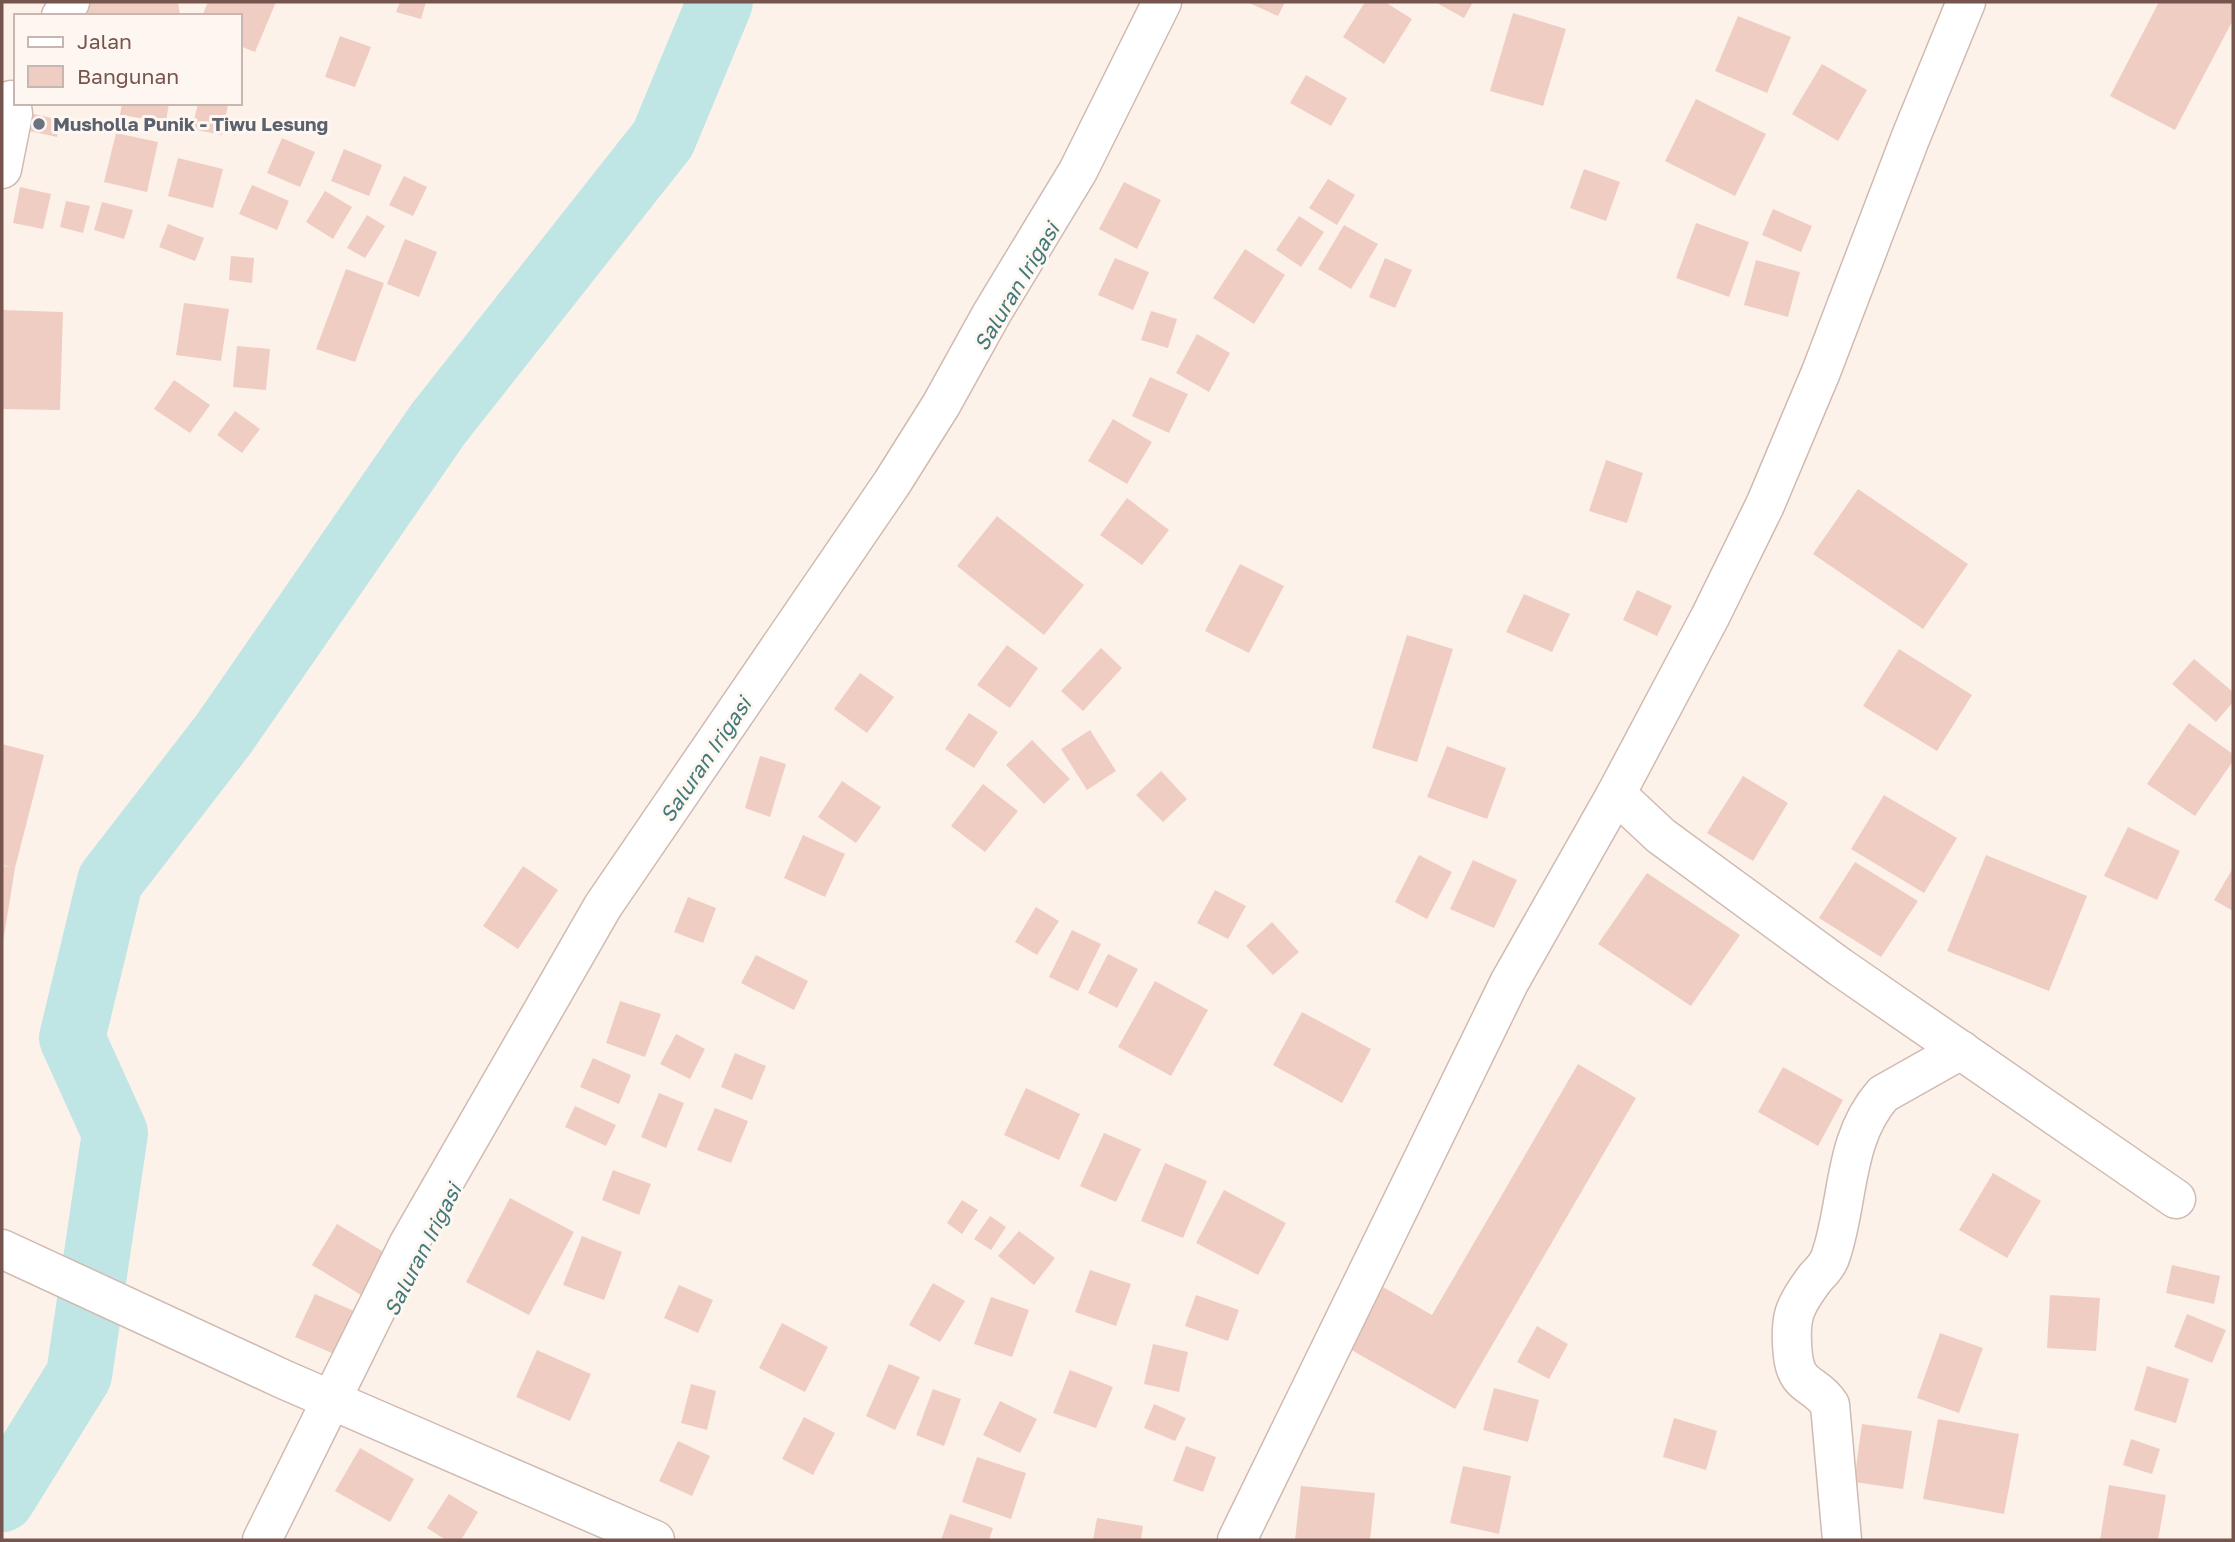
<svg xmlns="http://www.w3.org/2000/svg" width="2235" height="1542" viewBox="0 0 2235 1542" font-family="'Golos Text',sans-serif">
	<rect width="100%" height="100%" fill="#fcf2ea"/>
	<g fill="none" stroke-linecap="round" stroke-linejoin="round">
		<!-- river -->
		<polyline stroke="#bfe5e4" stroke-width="66" points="2,1499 79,1375 115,1133 72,1038 110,881 223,735 438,424 663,139 720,2"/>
	</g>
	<!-- building -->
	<g fill="#f0cdc3">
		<polygon points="85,2 178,2 180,16 87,16"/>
		<polygon points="208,2 276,2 255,52 240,46 240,16 202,16"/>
		<polygon points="400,2 426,2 421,19 396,12"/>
		<polygon points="1247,2 1285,2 1278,16"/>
		<polygon points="1365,2 1385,2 1412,19 1384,64 1343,37"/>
		<polygon points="1435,2 1473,2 1464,18"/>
		<polygon points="2159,2 2233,2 2233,20 2175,130 2110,96"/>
		<polygon points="1513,13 1566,29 1543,106 1490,91"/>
		<polygon points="1738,16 1791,37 1767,93 1715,71"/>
		<polygon points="340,36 371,47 355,87 325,77"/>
		<polygon points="1822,64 1867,90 1838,141 1792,114"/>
		<polygon points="1306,75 1347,98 1331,126 1290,103"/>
		<polygon points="1696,99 1766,134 1735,196 1665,161"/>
		<polygon points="122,103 169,103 166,122 120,115"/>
		<polygon points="198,103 228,105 222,135 192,129"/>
		<polygon points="20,111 61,120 57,137 16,128"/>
		<polygon points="116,133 158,142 147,192 104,182"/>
		<polygon points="282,138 315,152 300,187 267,173"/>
		<polygon points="344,149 382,165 369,196 331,181"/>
		<polygon points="178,158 223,169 213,208 168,196"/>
		<polygon points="1584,169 1620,182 1606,221 1570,208"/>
		<polygon points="404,176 427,187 413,216 389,205"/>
		<polygon points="1328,179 1355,195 1337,225 1309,208"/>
		<polygon points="1124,182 1161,200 1137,249 1099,229"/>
		<polygon points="252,185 289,201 277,230 239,214"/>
		<polygon points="20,187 51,194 43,229 13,223"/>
		<polygon points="325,191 352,207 333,239 306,222"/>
		<polygon points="66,201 90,206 83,233 60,227"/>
		<polygon points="102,202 133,210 124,239 94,230"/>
		<polygon points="1773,209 1812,226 1801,252 1762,235"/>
		<polygon points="367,215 385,226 365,258 347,248"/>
		<polygon points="1299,216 1324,232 1301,267 1276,250"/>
		<polygon points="1696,223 1749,242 1729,297 1676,278"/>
		<polygon points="168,224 204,238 195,261 159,247"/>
		<polygon points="1344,225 1378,244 1351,289 1318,269"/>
		<polygon points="405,239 437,252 419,297 387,284"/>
		<polygon points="1245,249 1285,275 1254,324 1213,298"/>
		<polygon points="231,256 254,258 252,283 229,280"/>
		<polygon points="1115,258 1149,272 1133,310 1098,295"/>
		<polygon points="1385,258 1412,270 1395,308 1369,297"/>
		<polygon points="1756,260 1800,272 1788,317 1744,305"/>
		<polygon points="346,269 384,283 355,362 316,349"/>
		<polygon points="184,303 229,309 221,361 176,355"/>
		<polygon points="2,310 63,312 60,410 2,409"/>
		<polygon points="1151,311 1177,319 1168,348 1141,340"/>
		<polygon points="1197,334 1230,353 1209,392 1176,373"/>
		<polygon points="237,346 270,349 266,390 233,387"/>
		<polygon points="1150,377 1188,394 1169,433 1132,416"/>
		<polygon points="174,380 210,405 190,433 154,409"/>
		<polygon points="235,411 260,429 242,453 217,435"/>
		<polygon points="1113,419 1152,442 1127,484 1088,461"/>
		<polygon points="1606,460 1643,473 1627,523 1589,511"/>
		<polygon points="1858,489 1968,564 1923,629 1813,554"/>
		<polygon points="1127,498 1169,530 1142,565 1100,535"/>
		<polygon points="997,516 1084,585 1044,635 957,566"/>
		<polygon points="1240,564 1284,586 1249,653 1205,631"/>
		<polygon points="1637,590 1672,606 1657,636 1623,620"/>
		<polygon points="1524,594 1570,614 1552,652 1506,632"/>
		<polygon points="1407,635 1453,649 1417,762 1372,748"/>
		<polygon points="1007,645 1038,668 1010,708 977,685"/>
		<polygon points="1101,648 1122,668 1083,711 1061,691"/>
		<polygon points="1899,649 1972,695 1937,751 1863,706"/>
		<polygon points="2194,659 2233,692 2233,702 2216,722 2172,684"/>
		<polygon points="860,673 894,697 867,733 834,709"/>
		<polygon points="969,713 998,732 974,768 945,749"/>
		<polygon points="2189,723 2233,754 2233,761 2195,816 2147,784"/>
		<polygon points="1090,730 1116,771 1087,790 1061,749"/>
		<polygon points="1032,740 1070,779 1044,804 1006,765"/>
		<polygon points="2,744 44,755 15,868 3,942 2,866 11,867 2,865"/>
		<polygon points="1447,746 1506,768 1487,819 1427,797"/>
		<polygon points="760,756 786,764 770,817 745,808"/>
		<polygon points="1161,771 1187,799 1163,822 1136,795"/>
		<polygon points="1743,776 1788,803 1753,861 1707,833"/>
		<polygon points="842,781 881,807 856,843 818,817"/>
		<polygon points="983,784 1018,811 985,852 951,826"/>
		<polygon points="1884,795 1957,838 1924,893 1851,849"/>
		<polygon points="2128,827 2180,851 2157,900 2104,876"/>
		<polygon points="803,835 845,854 825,897 784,878"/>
		<polygon points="1419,855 1452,872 1427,919 1395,902"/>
		<polygon points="1986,855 2087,896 2049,991 1947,951"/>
		<polygon points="1473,860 1517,880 1494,928 1450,909"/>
		<polygon points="1855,862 1918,901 1881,957 1819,918"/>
		<polygon points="523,866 558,890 518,949 483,926"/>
		<polygon points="2233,868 2233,911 2214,900"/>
		<polygon points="1647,873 1740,935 1691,1006 1598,944"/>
		<polygon points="1215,890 1246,906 1228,939 1197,923"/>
		<polygon points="688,897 716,908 703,943 674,932"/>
		<polygon points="1036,907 1059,921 1037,955 1015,942"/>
		<polygon points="1272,922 1299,952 1273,975 1246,946"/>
		<polygon points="1072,930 1101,944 1078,991 1049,977"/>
		<polygon points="1108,954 1138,969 1117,1008 1088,993"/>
		<polygon points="756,955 808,981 794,1010 741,983"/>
		<polygon points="1155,981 1208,1010 1171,1076 1118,1047"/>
		<polygon points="620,1001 661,1014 645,1057 606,1043"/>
		<polygon points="1302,1012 1371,1049 1342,1103 1273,1065"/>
		<polygon points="676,1034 705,1049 690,1079 660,1064"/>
		<polygon points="735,1053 766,1066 752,1100 721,1087"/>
		<polygon points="593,1058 631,1075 619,1104 580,1087"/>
		<polygon points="1578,1064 1636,1098 1455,1409 1348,1348 1383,1287 1432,1315"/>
		<polygon points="1783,1067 1843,1100 1818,1146 1758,1112"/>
		<polygon points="1026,1088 1080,1114 1059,1160 1004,1135"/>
		<polygon points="659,1093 684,1103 666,1148 641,1137"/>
		<polygon points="575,1106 616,1125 606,1146 565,1127"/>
		<polygon points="715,1108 748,1121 731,1163 697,1150"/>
		<polygon points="1104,1133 1141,1149 1116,1202 1080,1186"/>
		<polygon points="1165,1163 1207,1181 1183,1238 1141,1221"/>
		<polygon points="613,1170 651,1184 639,1215 602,1200"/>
		<polygon points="1993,1173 2041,1201 2007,1258 1959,1230"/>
		<polygon points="1224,1190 1286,1223 1258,1275 1196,1243"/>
		<polygon points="510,1198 574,1232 529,1315 466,1282"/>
		<polygon points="962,1200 978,1210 962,1234 947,1223"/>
		<polygon points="990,1216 1006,1227 991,1250 974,1239"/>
		<polygon points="337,1224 392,1257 366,1298 312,1265"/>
		<polygon points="1019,1231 1055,1258 1034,1285 998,1256"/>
		<polygon points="582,1236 622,1252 604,1300 563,1285"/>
		<polygon points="2172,1265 2220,1276 2214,1304 2166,1293"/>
		<polygon points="1090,1270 1131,1284 1116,1326 1075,1312"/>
		<polygon points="933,1283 965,1301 940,1342 909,1325"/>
		<polygon points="679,1285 713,1300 698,1333 664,1318"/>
		<polygon points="315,1294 361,1314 341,1357 295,1337"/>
		<polygon points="1196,1295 1239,1310 1228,1341 1185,1326"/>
		<polygon points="2050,1295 2100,1298 2096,1351 2047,1348"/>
		<polygon points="991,1297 1029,1310 1012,1357 974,1344"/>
		<polygon points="2187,1314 2226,1330 2212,1363 2174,1347"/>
		<polygon points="782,1323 828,1347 805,1392 759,1368"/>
		<polygon points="1537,1326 1568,1344 1549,1379 1517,1362"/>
		<polygon points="1940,1333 1983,1348 1959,1413 1917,1398"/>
		<polygon points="1153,1344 1188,1352 1179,1392 1144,1384"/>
		<polygon points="537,1350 591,1374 570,1421 516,1397"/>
		<polygon points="889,1364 920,1377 895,1430 866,1416"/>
		<polygon points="2147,1366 2189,1379 2176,1423 2134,1410"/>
		<polygon points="1070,1370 1113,1387 1096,1428 1053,1413"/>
		<polygon points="691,1384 716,1391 707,1430 681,1423"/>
		<polygon points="1494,1388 1539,1400 1528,1442 1483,1430"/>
		<polygon points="933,1389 961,1399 944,1446 916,1435"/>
		<polygon points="1000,1401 1037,1419 1020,1453 983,1435"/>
		<polygon points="1154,1404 1186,1418 1175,1441 1144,1428"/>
		<polygon points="804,1417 835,1433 813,1475 782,1459"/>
		<polygon points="1674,1418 1717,1431 1706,1470 1663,1457"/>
		<polygon points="1938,1419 2019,1434 2004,1514 1923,1499"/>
		<polygon points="1862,1424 1912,1431 1903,1489 1854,1482"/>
		<polygon points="2131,1439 2160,1449 2152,1474 2123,1465"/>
		<polygon points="678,1441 710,1456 692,1496 659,1481"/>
		<polygon points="1186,1446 1216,1457 1203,1492 1173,1481"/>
		<polygon points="360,1448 414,1479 390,1522 335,1491"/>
		<polygon points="977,1457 1026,1473 1011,1519 962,1502"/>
		<polygon points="1463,1466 1511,1476 1499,1534 1450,1523"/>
		<polygon points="2109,1485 2166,1495 2158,1540 2100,1540"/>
		<polygon points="1301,1486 1375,1493 1370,1540 1295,1540"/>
		<polygon points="449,1494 478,1512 461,1540 446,1540 427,1528"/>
		<polygon points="950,1514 993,1528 989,1540 941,1540"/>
		<polygon points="1097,1518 1143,1526 1141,1540 1093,1540"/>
	</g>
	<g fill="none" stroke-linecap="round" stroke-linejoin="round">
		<defs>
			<g id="minor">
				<polyline points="61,16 70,2"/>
				<polyline points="2,169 13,114 11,100"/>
				<polyline points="1616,794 1661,836 1840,967 2176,1199"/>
				<polyline points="2,1249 285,1380 655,1540"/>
				<polyline points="262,1540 408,1245 603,906 892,483 941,405 992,313 1078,171 1162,2"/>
				<path d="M 1842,1540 L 1830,1405 C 1816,1382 1797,1389 1793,1356 C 1789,1318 1793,1307 1816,1277 C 1822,1271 1829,1263 1831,1255 C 1849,1202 1843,1139 1883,1094 L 1961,1050"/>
			</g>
			<polyline id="tertiary" points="1237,1540 1509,983 1616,794 1710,617 1765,505 1821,372 1910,139 1966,2"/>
		</defs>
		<!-- minor casing -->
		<use href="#minor" stroke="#d0bab2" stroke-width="41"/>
		<!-- tertiary casing -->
		<use href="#tertiary" stroke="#d0bab2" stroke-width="41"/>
		<!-- minor -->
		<use href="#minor" stroke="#fff" stroke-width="38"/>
		<!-- tertiary -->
		<use href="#tertiary" stroke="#fff" stroke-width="38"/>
	</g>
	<!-- markers -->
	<circle fill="#6b7280" stroke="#fef7f1" stroke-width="2.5" cx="39" cy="124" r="7"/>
	<g text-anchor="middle" stroke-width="6" stroke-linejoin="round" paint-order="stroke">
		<!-- worship labels -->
		<g font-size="19" font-weight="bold" fill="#5b616d" stroke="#fef7f1" text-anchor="start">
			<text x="53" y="131">Musholla Punik - Tiwu Lesung</text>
		</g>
		<!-- water labels -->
		<g font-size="21" font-style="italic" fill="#427a7a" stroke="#fef7f1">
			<text transform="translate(1017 287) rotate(-59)" y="7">Saluran Irigasi</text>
			<text transform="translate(706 760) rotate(-56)" y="7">Saluran Irigasi</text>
			<text transform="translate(423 1250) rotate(-63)" y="7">Saluran Irigasi</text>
		</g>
	</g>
	<!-- border -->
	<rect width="2235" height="1542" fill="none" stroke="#76554e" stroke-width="7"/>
	<!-- legend -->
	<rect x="14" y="14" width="228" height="91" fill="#fef7f1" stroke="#c8b6b0" stroke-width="2"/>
	<rect x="28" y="37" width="35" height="10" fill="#ffffff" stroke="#c8b6b0" stroke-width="2"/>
	<text x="77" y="49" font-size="21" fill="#76554e">Jalan</text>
	<rect x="28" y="66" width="35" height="21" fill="#f0cdc3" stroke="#c8b6b0" stroke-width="2"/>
	<text x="77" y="84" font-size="21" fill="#76554e">Bangunan</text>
</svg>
